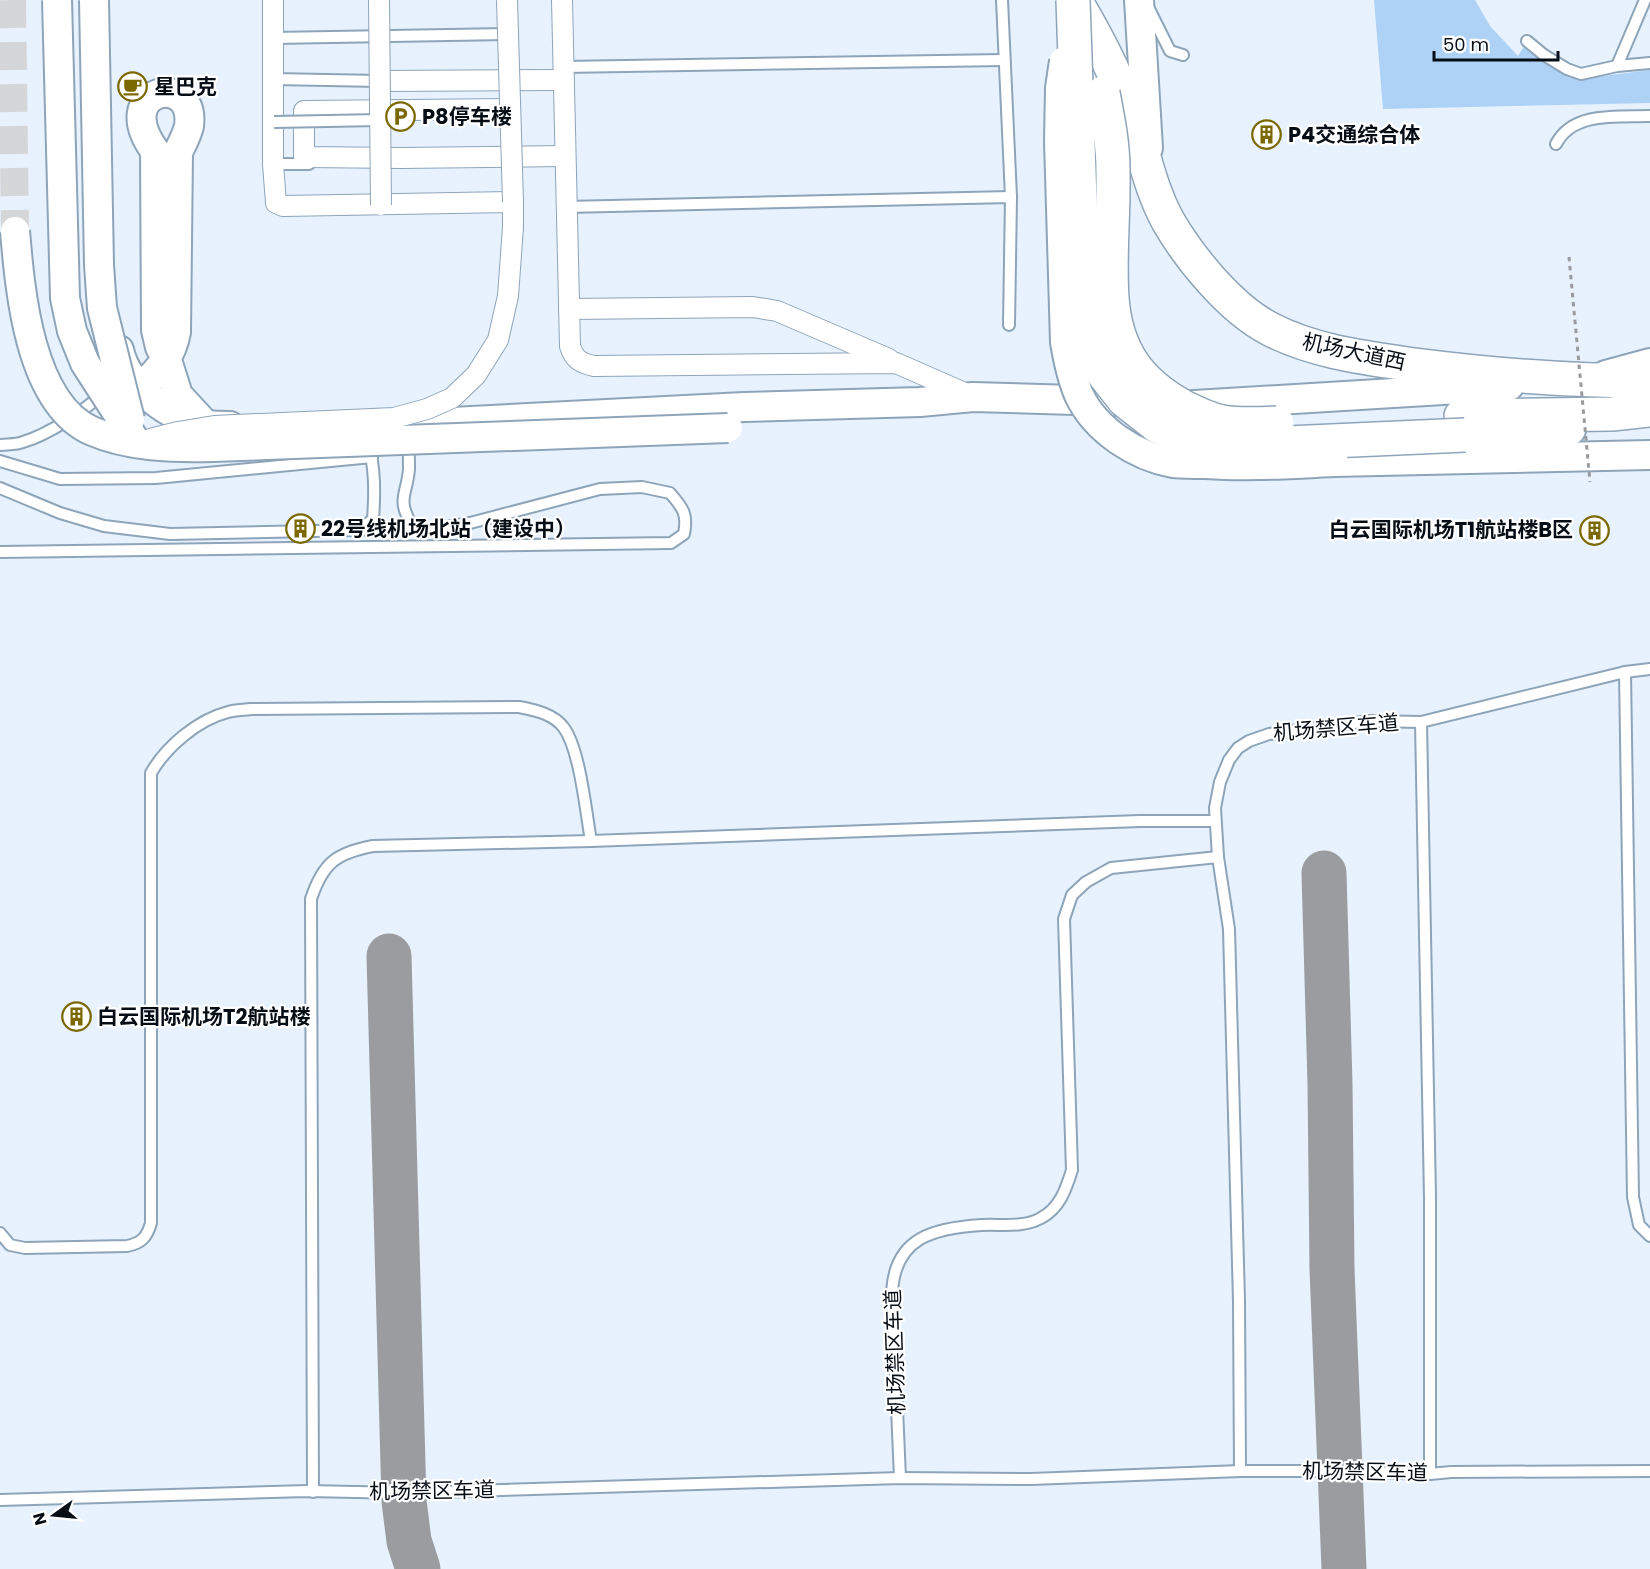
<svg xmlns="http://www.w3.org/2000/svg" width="1650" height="1569" viewBox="0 0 1650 1569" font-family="Poppins,'Noto Sans SC',sans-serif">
	<rect width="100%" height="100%" fill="#fafafa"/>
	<!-- built -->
	<rect fill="#e7f2fe" x="0" y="0" width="1650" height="1569"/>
	<!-- grass -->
	<polygon fill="#aed2f6" points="1374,0 1475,0 1490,26 1518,56 1527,41 1573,76 1587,78 1650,70 1650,103 1383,109"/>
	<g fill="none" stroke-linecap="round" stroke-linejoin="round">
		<!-- taxiway -->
		<g stroke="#9a9ca0" stroke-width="45">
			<polyline points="1324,873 1330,1084 1332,1269 1344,1569"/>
			<polyline points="389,956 404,1501 409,1541 418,1569"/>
		</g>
		<!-- secondary-tunnel -->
		<polyline stroke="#d5d6d8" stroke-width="28" stroke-dasharray="28 14" stroke-linecap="butt" points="12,0 15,231"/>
		<defs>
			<g id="lane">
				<polyline points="1002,0 1011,197"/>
				<polyline points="1149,9 1170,51 1183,55"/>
				<polyline points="273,38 507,34"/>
				<polyline points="1527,41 1544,55 1567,69 1581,74 1617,66 1650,63"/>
				<polyline points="1617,66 1645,0"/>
				<polyline points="563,67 1004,60"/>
				<polyline points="273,79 380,81"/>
				<path d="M 1556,144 C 1573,111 1618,117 1650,116"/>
				<polyline points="273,164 309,164"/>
				<polyline points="566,207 1011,197 1009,325"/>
				<path d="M 0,445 C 7,444 16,445 23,442 C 50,434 83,411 104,393"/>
				<polyline points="0,461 60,479 156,478 372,457"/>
				<path d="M 0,488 L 60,513 L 104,526 L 170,534 L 360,530 L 373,519 C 375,492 375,468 368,442"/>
				<polyline points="360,530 412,525"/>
				<path d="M 0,552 L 671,543 L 684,534 C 688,514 683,508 670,493 L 642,487 L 600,489 L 470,523 L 432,529 L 412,525 C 396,499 407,495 409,469 C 409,460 409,450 408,440"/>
				<polyline points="1625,672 1650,669"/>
				<polyline points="1421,722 1430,1198 1430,1474"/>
				<polyline points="1218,857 1229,929 1239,1301 1240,1471"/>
				<path d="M 0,1233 L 10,1245 L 25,1248 L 127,1246 C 142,1243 147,1237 151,1223 L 151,773 C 166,747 197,720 228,712 C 235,710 244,710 251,709 L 519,707 C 535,710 554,714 564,728 C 580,750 586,813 591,841"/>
				<path d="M 900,1478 L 892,1292 C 895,1237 934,1228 982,1225 C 1002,1224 1023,1228 1041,1218 C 1060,1208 1066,1189 1072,1170 L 1064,919 L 1072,895 L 1086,882 L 1111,868 L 1218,857 L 1215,808 L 1220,782 L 1229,760 L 1238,748 L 1249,741 L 1269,734 L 1370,721 L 1421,722 L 1625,672 L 1633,1197 L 1639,1225 L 1650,1236"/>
				<path d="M 313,1492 L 311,899 C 323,863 336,853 373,846 L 591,841 L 1140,821 L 1215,821"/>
				<polyline points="0,1500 307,1491 404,1493 900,1478 1031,1479 1240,1471 1340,1471 1430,1474 1451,1472 1650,1471"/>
			</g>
			<g id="street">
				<polyline points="273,0 273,164 276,203 283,206 513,202 513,227"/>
				<path d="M 562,0 L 570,346 C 574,359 580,363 594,366 L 896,363 L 969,395"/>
				<polyline points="380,81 563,80"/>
				<polyline points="510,109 304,111 304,157 401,158 565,156"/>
				<polyline points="569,309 753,307 777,311 889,359"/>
			</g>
			<g id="secondary">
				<polyline points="1139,0 1148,148"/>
				<path d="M 119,350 C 127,387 170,419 207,425 C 215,426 223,426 230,426"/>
				<polyline points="1606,375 1650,363"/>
				<path d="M 140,389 C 158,370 171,359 176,332 L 178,152 C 182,144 187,135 189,126 C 196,71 109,88 155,151 L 156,330 L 160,347 L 167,360 L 178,395 L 202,421"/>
				<polyline points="1178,406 1509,386"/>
				<polyline points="373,426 744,407 920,402 973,397 1142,402"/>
				<polyline points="1465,435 1571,430"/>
				<polyline points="1334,462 1650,455"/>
			</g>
			<g id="highway">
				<path d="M 1075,0 C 1097,37 1118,77 1132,118 C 1144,153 1150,188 1168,221 C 1190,259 1231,309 1270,329 C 1314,352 1366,358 1415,365 C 1493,375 1571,381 1650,381"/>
				<polyline points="1461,416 1612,414 1650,410"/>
			</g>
		</defs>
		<!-- lane casing -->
		<use href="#lane" stroke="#8ea4b9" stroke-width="14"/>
		<!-- street casing -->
		<use href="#street" stroke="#8ea4b9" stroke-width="22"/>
		<!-- secondary casing -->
		<use href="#secondary" stroke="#8ea4b9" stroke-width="32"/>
		<!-- highway casing -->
		<use href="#highway" stroke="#8ea4b9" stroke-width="36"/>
		<!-- lane -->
		<use href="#lane" stroke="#fff" stroke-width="10"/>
		<!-- street -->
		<use href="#street" stroke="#fff" stroke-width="20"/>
		<!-- secondary -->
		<use href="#secondary" stroke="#fff" stroke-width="28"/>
		<!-- highway -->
		<use href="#highway" stroke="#fff" stroke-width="33"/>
		<defs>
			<polyline id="lane-bridge" points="274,122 380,120"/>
			<g id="street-bridge">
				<polyline points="379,0 381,205"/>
				<polyline points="507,0 513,202"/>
				<polyline points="150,439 178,432 214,426 394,418 427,409 452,398 476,375 498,340 508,296 513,227"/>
			</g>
			<g id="secondary-bridge">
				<polyline points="57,0 65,298 72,331 85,363 136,442"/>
				<polyline points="94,0 99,265 102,308 130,420"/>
				<path d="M 1064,61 L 1060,88 L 1059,141 L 1065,342 C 1068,360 1072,379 1079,395 C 1096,431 1136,456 1173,463 C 1184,464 1195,464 1206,464 C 1248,467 1291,464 1334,462"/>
				<path d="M 15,231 C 20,290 29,403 92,431 C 129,447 173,448 213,447 L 728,428"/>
			</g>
			<g id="highway-bridge">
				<polyline points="1073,0 1083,288 1087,330 1102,372 1124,400 1157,426 1187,439 1221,446 1465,435"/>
				<path d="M 1103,93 C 1108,119 1113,144 1113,170 C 1114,213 1109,256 1112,298 C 1116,350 1138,382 1184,407 C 1196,413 1208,419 1222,422 C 1240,425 1259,424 1277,423"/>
			</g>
		</defs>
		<!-- lane-bridge casing -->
		<use href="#lane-bridge" stroke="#8ea4b9" stroke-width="14" stroke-linecap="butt"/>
		<!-- street-bridge casing -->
		<use href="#street-bridge" stroke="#8ea4b9" stroke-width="22" stroke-linecap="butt"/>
		<!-- secondary-bridge casing -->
		<use href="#secondary-bridge" stroke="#8ea4b9" stroke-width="32" stroke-linecap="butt"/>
		<!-- highway-bridge casing -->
		<use href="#highway-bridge" stroke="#8ea4b9" stroke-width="36" stroke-linecap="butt"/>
		<!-- path-bridge -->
		<polyline stroke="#989b9e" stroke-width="3" stroke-dasharray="4.5 4.5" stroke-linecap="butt" points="1569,257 1590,482"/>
		<!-- lane-bridge -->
		<use href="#lane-bridge" stroke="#fff" stroke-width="10"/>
		<!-- street-bridge -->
		<use href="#street-bridge" stroke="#fff" stroke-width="20"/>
		<!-- secondary-bridge -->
		<use href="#secondary-bridge" stroke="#fff" stroke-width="28"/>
		<!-- highway-bridge -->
		<use href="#highway-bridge" stroke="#fff" stroke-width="33"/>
	</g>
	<!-- icons -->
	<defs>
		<symbol id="cafe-ring" viewBox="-11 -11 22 22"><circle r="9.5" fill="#fff" stroke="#7b6900" stroke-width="1.5"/><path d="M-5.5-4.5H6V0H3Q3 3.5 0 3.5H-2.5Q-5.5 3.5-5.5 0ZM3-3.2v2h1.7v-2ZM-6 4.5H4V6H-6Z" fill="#7b6900"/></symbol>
		<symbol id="parking-ring" viewBox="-11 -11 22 22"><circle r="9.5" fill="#fff" stroke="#7b6900" stroke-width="1.5"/><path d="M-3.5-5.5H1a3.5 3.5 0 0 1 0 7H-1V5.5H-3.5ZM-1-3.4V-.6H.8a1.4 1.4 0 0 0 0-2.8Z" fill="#7b6900"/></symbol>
		<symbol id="building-ring" viewBox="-11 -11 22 22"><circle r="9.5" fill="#fff" stroke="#7b6900" stroke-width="1.5"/><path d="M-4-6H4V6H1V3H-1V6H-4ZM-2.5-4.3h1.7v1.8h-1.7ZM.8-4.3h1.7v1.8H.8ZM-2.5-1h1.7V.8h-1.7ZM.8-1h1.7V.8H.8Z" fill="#7b6900"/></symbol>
	</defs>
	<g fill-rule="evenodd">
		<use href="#cafe-ring" x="116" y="70" width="33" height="33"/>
		<use href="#parking-ring" x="384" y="100" width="33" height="33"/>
		<use href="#building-ring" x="1250" y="118" width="33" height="33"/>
		<use href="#building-ring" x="284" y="512" width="33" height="33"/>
		<use href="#building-ring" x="1578" y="514" width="33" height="33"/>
		<use href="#building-ring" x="60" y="1000" width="33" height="33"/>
	</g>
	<g text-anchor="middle" stroke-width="4.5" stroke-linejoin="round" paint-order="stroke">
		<!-- poi labels -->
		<g font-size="21" font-weight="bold" fill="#060d15" stroke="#fff" text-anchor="start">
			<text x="154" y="94">星巴克</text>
			<text x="422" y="124">P8停车楼</text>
			<text x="1288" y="142">P4交通综合体</text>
			<text x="321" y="536">22号线机场北站（建设中）</text>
			<text x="1573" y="537" text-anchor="end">白云国际机场T1航站楼B区</text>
			<text x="97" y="1024">白云国际机场T2航站楼</text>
		</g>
		<!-- street labels -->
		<g font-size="21" fill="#060d15" stroke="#fff">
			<text transform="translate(1354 352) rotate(12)" y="7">机场大道西</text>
			<text transform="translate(1336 728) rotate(-5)" y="7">机场禁区车道</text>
			<text transform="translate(895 1352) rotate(-92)" y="7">机场禁区车道</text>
			<text transform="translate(1365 1472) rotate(1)" y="7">机场禁区车道</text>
			<text transform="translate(432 1491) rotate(-1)" y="7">机场禁区车道</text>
		</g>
	</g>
	<!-- north arrow -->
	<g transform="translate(54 1515) rotate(255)" stroke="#ffffff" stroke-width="4.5" paint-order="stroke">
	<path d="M0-4.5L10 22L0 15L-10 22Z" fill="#060d15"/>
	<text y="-9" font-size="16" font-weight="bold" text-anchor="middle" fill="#060d15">N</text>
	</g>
	<!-- scale -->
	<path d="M1434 51v9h124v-9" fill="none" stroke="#060d15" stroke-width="3"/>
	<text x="1443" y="51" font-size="18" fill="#060d15" stroke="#ffffff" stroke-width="4.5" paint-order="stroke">50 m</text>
</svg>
